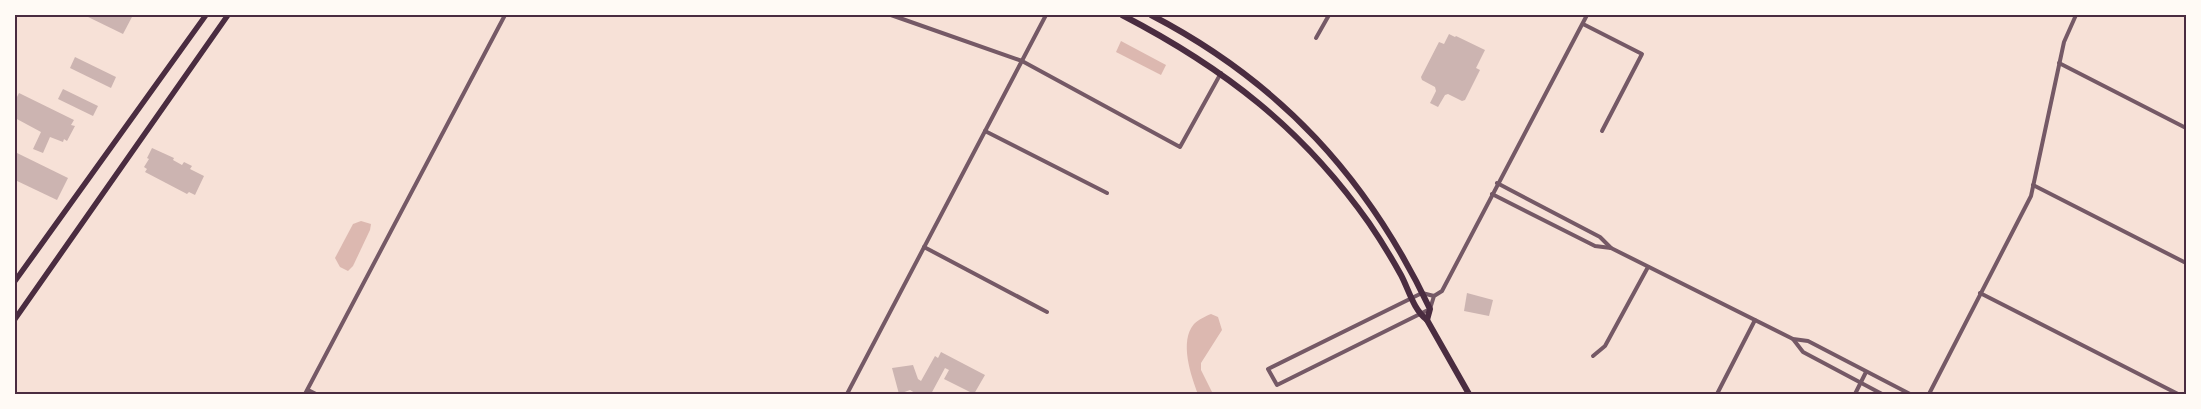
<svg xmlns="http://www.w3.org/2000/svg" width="2201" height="409" viewBox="0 0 2201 409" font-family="Poppins,sans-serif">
	<rect width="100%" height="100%" fill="#f7e1d7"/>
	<!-- water -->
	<g fill="#dcb8b0">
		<polygon points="1121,41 1166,65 1161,75 1116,52"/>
		<polygon points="361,221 371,224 370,230 353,266 348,271 340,267 335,258 353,224"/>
		<path d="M 1211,314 L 1218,317 L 1222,330 L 1201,363 L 1201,370 L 1213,394 L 1198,394 C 1191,376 1179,341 1194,324 C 1198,320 1206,316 1211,314 Z"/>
	</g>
	<!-- building -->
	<g fill="#ccb4b1">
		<polygon points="84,15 133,15 123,34"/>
		<polygon points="1449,34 1455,37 1456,36 1485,50 1476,68 1480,70 1465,100 1462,101 1448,94 1445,95 1438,107 1430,103 1436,91 1435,87 1422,80 1421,77 1439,42 1444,44"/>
		<polygon points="75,57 116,77 111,88 70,68"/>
		<polygon points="63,89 98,106 93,116 58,99"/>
		<polygon points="19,93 74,120 71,125 75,126 67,141 64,139 63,142 50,137 43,153 33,149 41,132 15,118 15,96 17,97"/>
		<polygon points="152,148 174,158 173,160 182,165 184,162 192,166 190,169 204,176 195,195 189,192 187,194 145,172 147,169 144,167 149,159 147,158"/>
		<polygon points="15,152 68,178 57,200 15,180"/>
		<polygon points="1467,293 1493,300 1489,316 1464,311"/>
		<polygon points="941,352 985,375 974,394 944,379 949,370 945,368 931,394 913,394 915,393 910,390 899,394 892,368 913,365 918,379 921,381 935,356 938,358"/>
	</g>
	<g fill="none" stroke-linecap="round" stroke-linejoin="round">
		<!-- minor -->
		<g stroke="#755966" stroke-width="4">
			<polyline points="891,15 1022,61 1180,147 1221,73"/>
			<polyline points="1583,24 1642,54 1602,131"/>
			<polyline points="1316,38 1329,15"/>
			<polyline points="2059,63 2186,128"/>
			<polyline points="985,131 1107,193"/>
			<polyline points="1497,183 1600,237 1611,248 1793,339 1808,341 1910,394"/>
			<polyline points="2033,185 2186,263"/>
			<polyline points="1492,194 1595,246 1611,248"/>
			<polyline points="924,247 1047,312"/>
			<polyline points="1980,293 2178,394"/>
			<polyline points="1434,296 1422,293 1268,369 1277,385 1430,309 1434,296 1442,291 1587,15"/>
			<polyline points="1793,339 1803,352 1882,394"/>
			<polyline points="1593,356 1605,346 1648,267"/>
			<polyline points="308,390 316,394"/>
			<path d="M 305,394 C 371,267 438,141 505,15"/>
			<polyline points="847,394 1046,15"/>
			<polyline points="1717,394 1755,320"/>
			<polyline points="1855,394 1866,372"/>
			<polyline points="1929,394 2031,196 2064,42 2076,15"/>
		</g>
		<!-- secondary -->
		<g stroke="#4a2c40" stroke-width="5.5">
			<polyline points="15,281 206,15"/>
			<polyline points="15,319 228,15"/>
		</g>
		<!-- primary -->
		<g stroke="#4a2c40" stroke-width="6">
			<path d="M 1122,15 C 1224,68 1302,128 1369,223 C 1380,239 1391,257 1401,275 C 1409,290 1413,309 1427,320 L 1469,394"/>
			<path d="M 1151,15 C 1280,82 1368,178 1430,309 L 1427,320"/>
		</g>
	</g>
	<!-- border -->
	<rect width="2201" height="409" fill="none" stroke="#fffaf5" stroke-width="32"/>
	<rect x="16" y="16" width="2169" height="377" fill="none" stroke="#4a2c40" stroke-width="2"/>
</svg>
